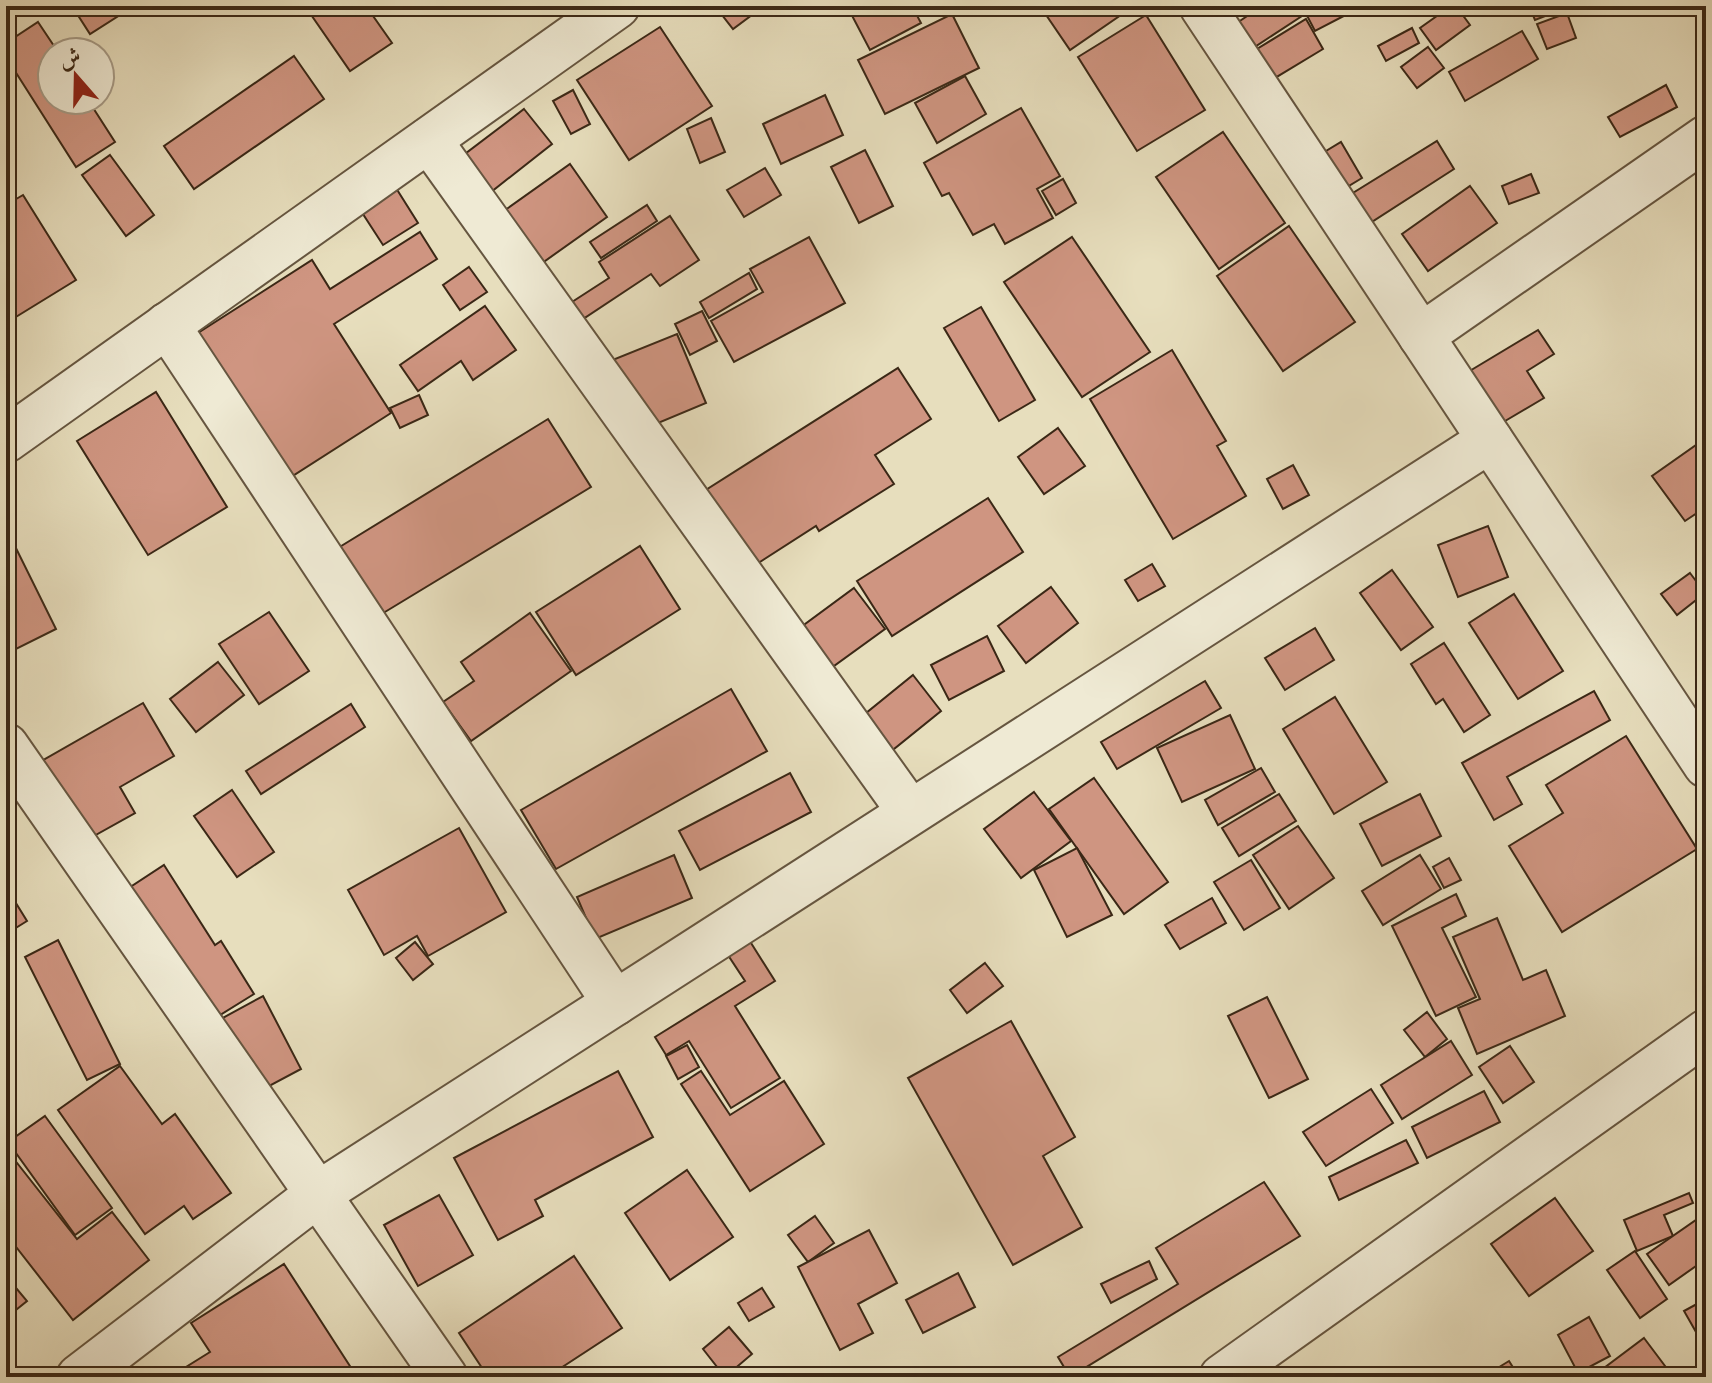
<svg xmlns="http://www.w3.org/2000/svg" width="1712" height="1383" viewBox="0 0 1712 1383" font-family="'EB Garamond',Amiri,serif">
	<rect width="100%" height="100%" fill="#e7debd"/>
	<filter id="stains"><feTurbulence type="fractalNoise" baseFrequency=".0025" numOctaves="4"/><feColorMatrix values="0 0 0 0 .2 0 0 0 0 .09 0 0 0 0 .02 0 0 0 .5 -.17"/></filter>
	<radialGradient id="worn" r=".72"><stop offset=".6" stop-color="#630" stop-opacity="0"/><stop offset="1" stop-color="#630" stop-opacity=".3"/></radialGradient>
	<!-- building -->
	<g fill="#cf9581" stroke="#3b2816" stroke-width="2">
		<polygon points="72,6 134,6 90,34"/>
		<polygon points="305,6 366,6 392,43 350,71"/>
		<polygon points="715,6 764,6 733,29"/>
		<polygon points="847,6 912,6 921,23 870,50"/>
		<polygon points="1040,6 1134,6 1070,50"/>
		<polygon points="1262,6 1296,6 1302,16 1247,52 1231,27"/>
		<polygon points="1302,6 1363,6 1315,31"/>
		<polygon points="1451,6 1456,6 1470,25 1436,50 1420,28"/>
		<polygon points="1529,6 1571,6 1535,20"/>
		<polygon points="1567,13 1576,38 1547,49 1537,24"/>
		<polygon points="952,14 979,68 885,114 858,60"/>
		<polygon points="1146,15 1205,110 1137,151 1078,57"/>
		<polygon points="1306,19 1323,49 1270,81 1252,52"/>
		<polygon points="38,22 58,52 52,52 52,100 88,100 115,142 76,167 6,57 6,43"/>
		<polygon points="660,27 712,106 629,160 577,80"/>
		<polygon points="1412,28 1419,43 1386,61 1378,46"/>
		<polygon points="1522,31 1538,59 1465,101 1449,72"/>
		<polygon points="1428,47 1444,68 1417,88 1401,67"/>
		<polygon points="1706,49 1706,70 1697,54"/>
		<polygon points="294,56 324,99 194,189 164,146"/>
		<polygon points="965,76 986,114 937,143 915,103"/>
		<polygon points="1666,85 1677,107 1620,137 1608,117"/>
		<polygon points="573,90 590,124 571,134 553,101"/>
		<polygon points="825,95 843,135 781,164 763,124"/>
		<polygon points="1021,108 1060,176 1037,189 1053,218 1005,244 994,224 973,235 949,193 942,196 924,163"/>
		<polygon points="524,109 552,144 486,196 457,160"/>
		<polygon points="711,118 725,152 700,163 687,129"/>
		<polygon points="1223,132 1285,223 1219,269 1156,177"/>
		<polygon points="1437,141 1454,169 1367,225 1348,196"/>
		<polygon points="1341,142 1362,178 1342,190 1321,154"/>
		<polygon points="865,150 893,206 859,223 831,167"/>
		<polygon points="110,155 154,215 126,236 82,175"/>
		<polygon points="570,164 607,217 538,266 501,213"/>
		<polygon points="765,168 781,195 744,217 727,190"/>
		<polygon points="1531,174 1539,193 1509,204 1502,186"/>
		<polygon points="1063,179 1076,203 1056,215 1042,191"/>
		<polygon points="1470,186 1497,223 1428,271 1402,234"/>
		<polygon points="396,188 418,223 383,245 361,211"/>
		<polygon points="23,195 76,280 6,323 6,205"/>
		<polygon points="647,205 657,221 601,258 590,242"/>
		<polygon points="670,216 699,260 660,286 651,274 583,319 572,302 609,278 599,262"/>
		<polygon points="1289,226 1355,322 1283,371 1217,276"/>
		<polygon points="420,232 437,259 334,324 391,413 280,484 187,340 312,260 330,289"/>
		<polygon points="809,237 845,303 734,362 711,321 763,292 750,269"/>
		<polygon points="1072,237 1150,352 1082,397 1004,282"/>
		<polygon points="469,267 487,292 460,310 443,285"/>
		<polygon points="749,273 757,289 709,318 700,302"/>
		<polygon points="485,306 516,350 473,380 461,361 418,391 400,365"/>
		<polygon points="981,307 1035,400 999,421 944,328"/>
		<polygon points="702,311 717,341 690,355 675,324"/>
		<polygon points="1538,330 1554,354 1527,371 1544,398 1500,424 1468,372"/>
		<polygon points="677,334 706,403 639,431 610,361"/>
		<polygon points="1172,350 1226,441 1217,446 1246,496 1173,539 1090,399"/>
		<polygon points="898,368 931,419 875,455 894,484 819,531 816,526 738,576 690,500"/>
		<polygon points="156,392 227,507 148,555 77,441"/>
		<polygon points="419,395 428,415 400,428 390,408"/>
		<polygon points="548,419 591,487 380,615 338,548"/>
		<polygon points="1058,428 1085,466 1044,494 1018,457"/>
		<polygon points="1706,438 1706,507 1685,521 1652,476"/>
		<polygon points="1293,465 1309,495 1283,509 1267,479"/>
		<polygon points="988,498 1023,552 892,636 857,581"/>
		<polygon points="1488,526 1508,577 1458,597 1438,545"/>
		<polygon points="6,528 56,629 6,654"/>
		<polygon points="640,546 680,609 576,675 536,612"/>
		<polygon points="1152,564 1165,586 1138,601 1125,580"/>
		<polygon points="1392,570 1433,627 1401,650 1360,593"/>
		<polygon points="1690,573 1705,593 1677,615 1661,594"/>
		<polygon points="1051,587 1078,623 1026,663 998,626"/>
		<polygon points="854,588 885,629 827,671 797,630"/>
		<polygon points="1514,594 1563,671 1518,699 1469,623"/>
		<polygon points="269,612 309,671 259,704 219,644"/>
		<polygon points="530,613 571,671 471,741 443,702 474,681 461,662"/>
		<polygon points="1315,628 1334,660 1285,690 1265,658"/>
		<polygon points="987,636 1004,671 949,700 931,665"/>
		<polygon points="1444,643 1490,715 1464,732 1443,699 1436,704 1411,664"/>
		<polygon points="218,662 244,695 196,732 170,699"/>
		<polygon points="913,675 941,711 889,753 860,718"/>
		<polygon points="1205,681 1221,708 1117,769 1101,742"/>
		<polygon points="731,689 767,751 556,869 521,810"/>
		<polygon points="1594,691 1610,720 1507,777 1522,804 1494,820 1462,763"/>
		<polygon points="1335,697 1387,782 1334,814 1283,729"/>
		<polygon points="143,703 174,756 120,787 135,813 76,846 31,767"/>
		<polygon points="351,704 365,727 261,794 246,771"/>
		<polygon points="1230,715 1255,769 1182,802 1157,748"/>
		<polygon points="1626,736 1697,849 1562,932 1509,846 1563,813 1546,785"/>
		<polygon points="1261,768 1275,792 1218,825 1205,800"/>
		<polygon points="790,773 811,812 700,870 679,831"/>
		<polygon points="1094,778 1168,882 1124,914 1049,809"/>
		<polygon points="232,790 274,852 237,877 194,816"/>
		<polygon points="1034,792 1071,841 1021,878 984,829"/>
		<polygon points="1279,794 1296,821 1239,856 1222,828"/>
		<polygon points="1420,794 1441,836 1382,866 1360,824"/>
		<polygon points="1298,826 1334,878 1289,909 1253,855"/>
		<polygon points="459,828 506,912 428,956 417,936 384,955 348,890"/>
		<polygon points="1077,848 1112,915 1067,937 1034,870"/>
		<polygon points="674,855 692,898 595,939 577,897"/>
		<polygon points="1420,855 1441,889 1383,925 1362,891"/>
		<polygon points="1449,858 1461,880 1444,888 1433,867"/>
		<polygon points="1251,860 1280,908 1244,930 1214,882"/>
		<polygon points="164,865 215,945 221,941 254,994 196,1030 112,899"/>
		<polygon points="6,887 27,921 6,934"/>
		<polygon points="1456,894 1466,916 1442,928 1476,997 1436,1016 1392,926"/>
		<polygon points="1212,898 1226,923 1180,949 1165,925"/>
		<polygon points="1497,918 1523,980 1546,970 1565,1016 1477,1054 1458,1008 1480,999 1453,937"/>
		<polygon points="746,935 775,981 735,1006 780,1078 731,1108 689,1041 666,1055 655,1037 745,981 724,949"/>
		<polygon points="58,940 120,1064 87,1080 25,957"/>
		<polygon points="415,942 433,964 413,980 396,958"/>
		<polygon points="985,963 1003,986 967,1013 950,990"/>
		<polygon points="263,996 301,1069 258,1092 219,1020"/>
		<polygon points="1267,997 1308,1079 1269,1098 1228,1016"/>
		<polygon points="1427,1012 1447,1039 1425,1057 1404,1030"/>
		<polygon points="1011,1021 1075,1137 1043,1156 1082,1227 1013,1265 908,1078"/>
		<polygon points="1451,1041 1472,1075 1402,1119 1381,1085"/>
		<polygon points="687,1045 699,1067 678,1079 666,1056"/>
		<polygon points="1510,1046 1534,1082 1503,1103 1479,1067"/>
		<polygon points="120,1066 162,1124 175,1114 231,1193 193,1219 184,1206 145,1234 58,1110"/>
		<polygon points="618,1071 653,1137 535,1200 543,1216 498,1240 454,1158"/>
		<polygon points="701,1071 730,1115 784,1081 824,1144 750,1191 681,1084"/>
		<polygon points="1371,1089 1393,1123 1326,1166 1303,1132"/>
		<polygon points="1484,1091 1500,1122 1427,1158 1412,1127"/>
		<polygon points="45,1116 112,1208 75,1235 8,1142"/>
		<polygon points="1406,1140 1418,1163 1339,1200 1329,1177"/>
		<polygon points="10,1154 77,1239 112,1212 149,1260 73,1320 6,1234 6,1157"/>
		<polygon points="687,1170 733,1237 670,1280 625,1213"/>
		<polygon points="1264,1182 1300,1236 1070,1377 1058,1357 1178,1284 1156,1248"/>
		<polygon points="1689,1193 1693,1203 1664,1215 1673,1236 1637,1251 1624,1220"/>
		<polygon points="439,1195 473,1255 418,1286 384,1225"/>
		<polygon points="1555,1198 1593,1251 1529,1296 1491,1244"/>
		<polygon points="1706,1213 1706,1259 1669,1285 1647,1254"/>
		<polygon points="815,1216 834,1243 808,1262 788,1235"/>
		<polygon points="869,1230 897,1283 858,1304 873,1333 840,1350 798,1267"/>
		<polygon points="1635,1251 1667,1299 1640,1318 1607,1270"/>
		<polygon points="574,1256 622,1328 547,1377 488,1377 459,1333"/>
		<polygon points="1149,1261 1157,1279 1111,1303 1101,1284"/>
		<polygon points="284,1264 357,1377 170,1377 210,1352 191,1323"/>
		<polygon points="958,1273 975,1307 923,1333 906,1300"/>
		<polygon points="6,1276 27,1301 6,1318"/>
		<polygon points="762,1288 774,1307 749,1321 738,1303"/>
		<polygon points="1706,1299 1706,1335 1700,1339 1684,1311"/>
		<polygon points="1589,1317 1610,1356 1578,1373 1558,1335"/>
		<polygon points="729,1327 752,1354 725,1377 703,1349"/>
		<polygon points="1644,1338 1668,1370 1657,1377 1592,1377"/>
		<polygon points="1509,1361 1519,1377 1483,1377"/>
	</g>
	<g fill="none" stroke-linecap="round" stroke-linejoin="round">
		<defs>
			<g id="minor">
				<polyline points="1202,6 1706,765"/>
				<polyline points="429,140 910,812"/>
				<polyline points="167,325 615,1003"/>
				<polyline points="1421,336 1706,138"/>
				<polyline points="6,440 617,6"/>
				<polyline points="6,746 445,1377"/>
				<polyline points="79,1377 318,1194 1490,440"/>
				<polyline points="1222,1377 1706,1032"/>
			</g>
		</defs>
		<!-- minor casing -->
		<use href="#minor" stroke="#665640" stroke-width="48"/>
		<!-- minor -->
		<use href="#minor" stroke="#efead4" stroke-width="44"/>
	</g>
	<!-- margin -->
	<rect width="1712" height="1383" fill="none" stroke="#e7debd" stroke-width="32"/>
	<rect x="8" y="8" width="1696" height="1367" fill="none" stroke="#3b2816" stroke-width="4"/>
	<rect x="16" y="16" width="1680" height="1351" fill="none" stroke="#3b2816" stroke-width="2"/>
	<!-- north arrow -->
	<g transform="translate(76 76) rotate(340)"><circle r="38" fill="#efead4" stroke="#a79c88" stroke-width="2"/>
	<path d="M0-6L14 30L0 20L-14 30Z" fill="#8f2418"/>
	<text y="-12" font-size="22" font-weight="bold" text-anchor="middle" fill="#3b2816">ش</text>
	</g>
	<rect width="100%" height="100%" filter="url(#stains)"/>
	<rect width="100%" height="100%" fill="url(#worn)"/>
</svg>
